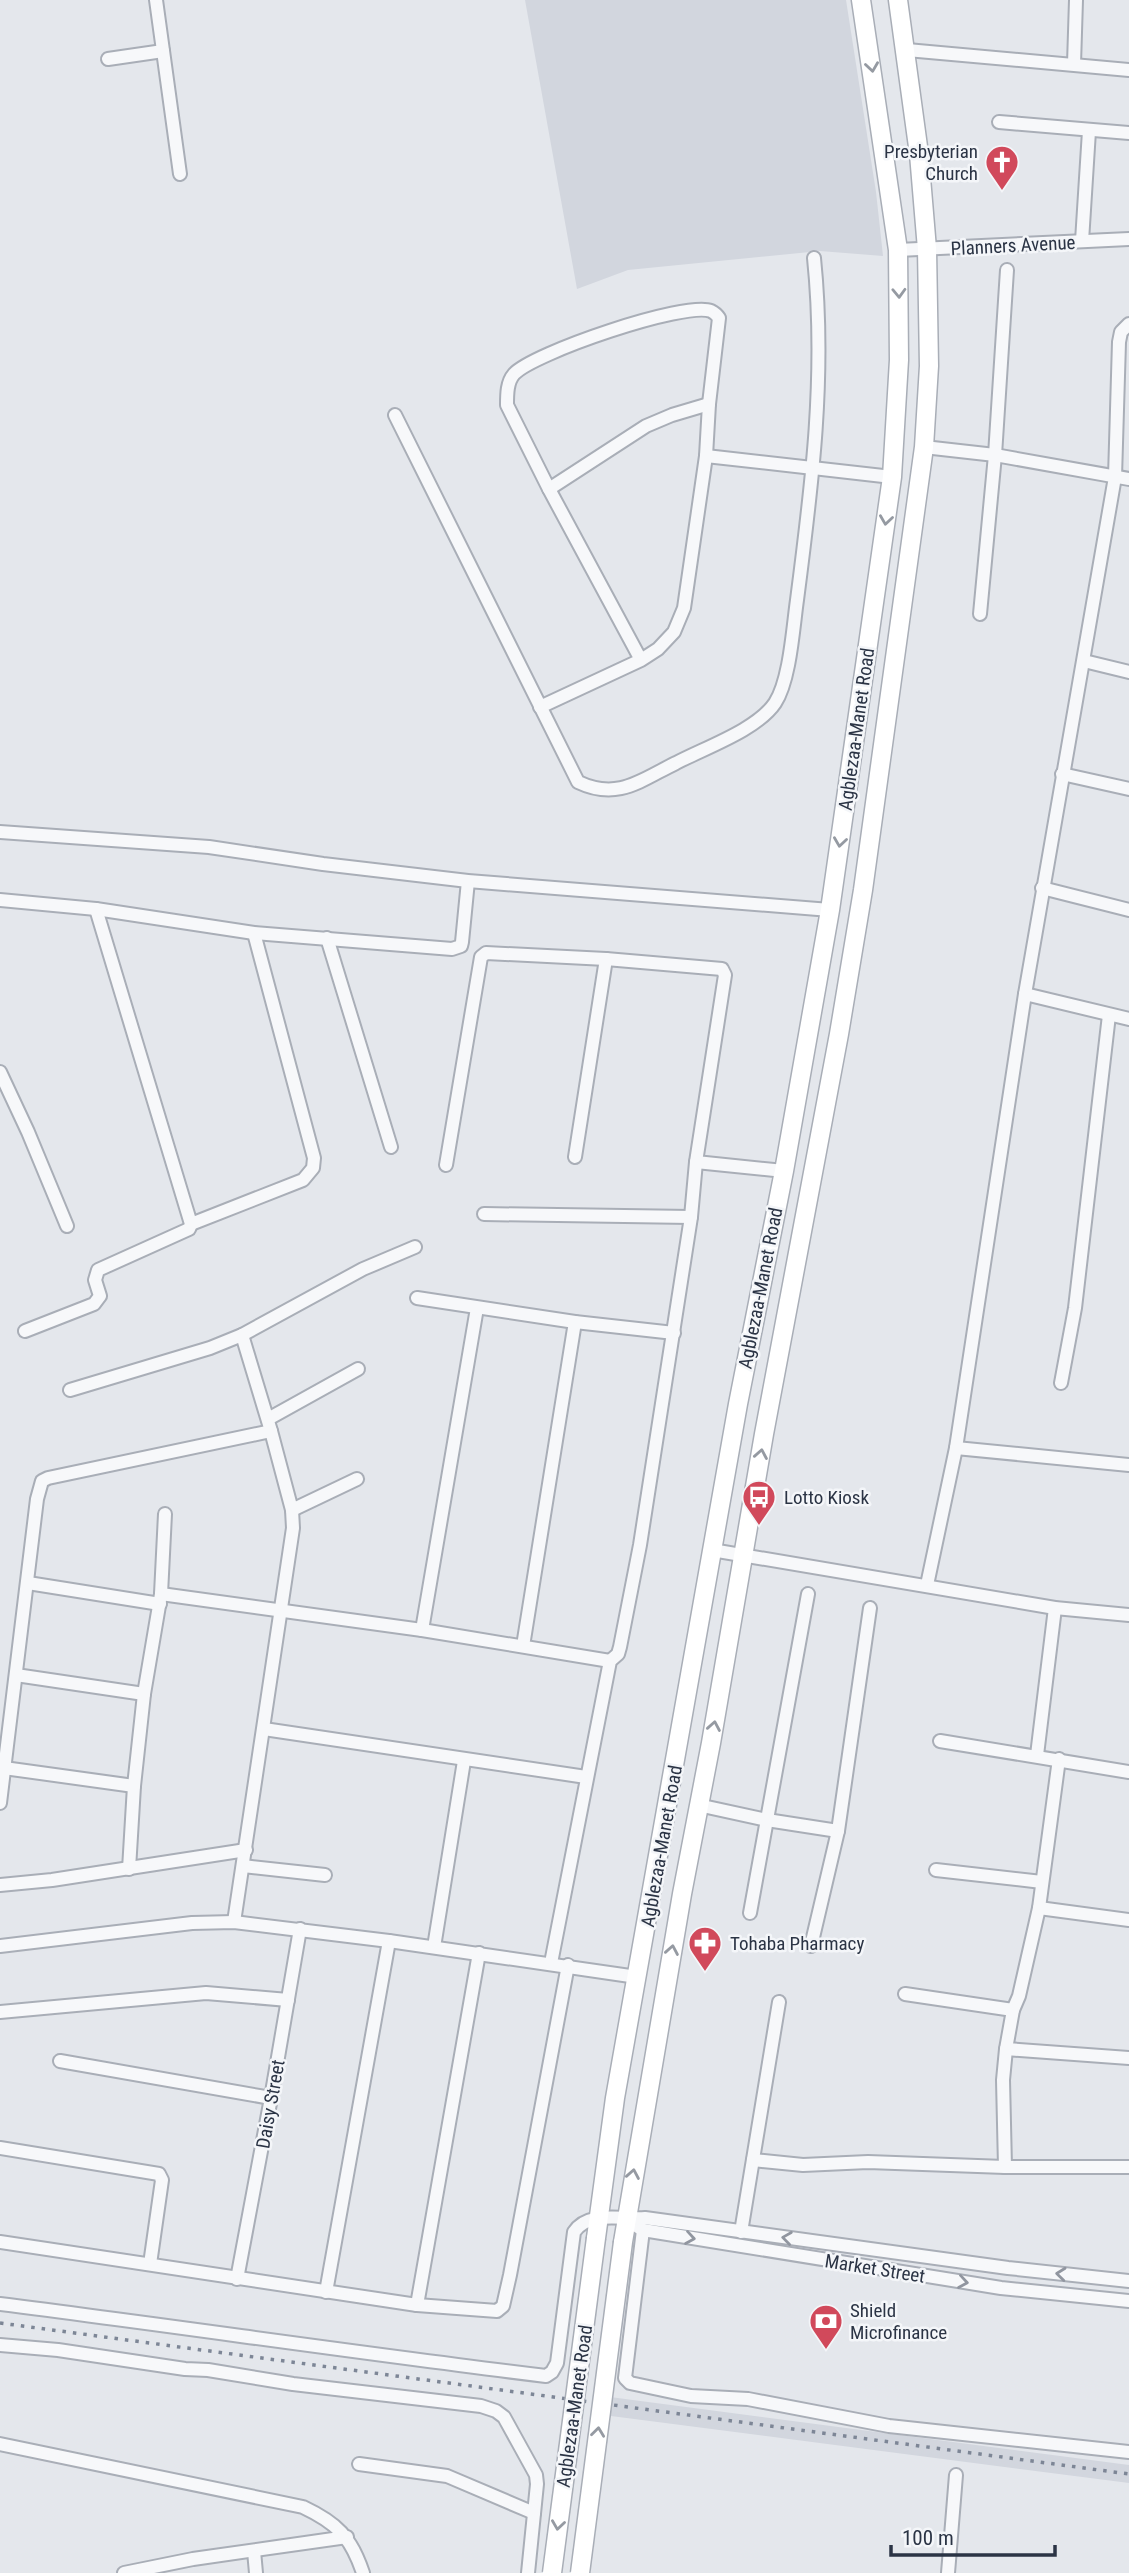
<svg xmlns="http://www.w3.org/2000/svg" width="1129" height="2573" viewBox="0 0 1129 2573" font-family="'Roboto Condensed',sans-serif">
	<rect width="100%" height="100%" fill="#e4e7ec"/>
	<!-- built -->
	<g fill="#d2d6de">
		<polygon points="525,0 846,0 876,192 883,256 820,251 628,270 577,289"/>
		<polygon points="610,2397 1129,2465 1129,2483 611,2416"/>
	</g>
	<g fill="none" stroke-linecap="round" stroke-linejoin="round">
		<defs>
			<g id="minor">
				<polyline points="156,0 180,174"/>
				<polyline points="907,50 1129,70"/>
				<polyline points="108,59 163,51"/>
				<polyline points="1074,64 1076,0"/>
				<polyline points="999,122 1129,133"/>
				<polyline points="1082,241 1089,131"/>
				<polyline points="898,250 1129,239"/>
				<path d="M 395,415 L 578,782 C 618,801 641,780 676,763 C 704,748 757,730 775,703 C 790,680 793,628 797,600 C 812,485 826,374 814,258"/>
				<polyline points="924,447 995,455 1129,479"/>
				<polyline points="706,456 892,477"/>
				<polyline points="549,489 646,426 672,415 709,404"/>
				<polyline points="980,614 995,455 1007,270"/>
				<polyline points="1084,661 1129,672"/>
				<path d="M 540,707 L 641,660 L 658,649 L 674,632 L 684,608 L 706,456 L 709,404 L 719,318 C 717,315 715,313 711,311 C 685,301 533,353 514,374 C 507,382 507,394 507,405 L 549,489 L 641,660"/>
				<polyline points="1062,774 1129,789"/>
				<polyline points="0,832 209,847 323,864 468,881 830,910"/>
				<polyline points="1042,888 1129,910"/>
				<polyline points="0,900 96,909 254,933 452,949 461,946 462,942 468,881"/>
				<polyline points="327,938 391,1147"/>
				<polyline points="1025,994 1129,1019"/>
				<polyline points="0,1072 28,1132 67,1226"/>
				<polyline points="575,1157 606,959"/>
				<polyline points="446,1165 481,957 486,953 606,959 722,969 725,975 696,1162 784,1171"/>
				<polyline points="484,1214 691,1217"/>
				<polyline points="191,1224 303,1180 313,1168 314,1158 254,933"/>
				<polyline points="417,1298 575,1322 674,1333"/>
				<polyline points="25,1331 94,1304 100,1296 95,1280 98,1270 189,1229 191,1224 96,909"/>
				<polyline points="1061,1383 1075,1308 1109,1015"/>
				<polyline points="70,1390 210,1348 242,1335 363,1269 415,1247"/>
				<polyline points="268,1419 358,1369"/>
				<polyline points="956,1448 1129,1465"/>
				<polyline points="292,1510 357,1479"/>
				<polyline points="712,1550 1055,1608 1129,1615"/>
				<polyline points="28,1583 160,1604"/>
				<polyline points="927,1585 956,1448 1025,994 1115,477 1119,342 1121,332 1129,324"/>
				<polyline points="161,1594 422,1630 610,1661"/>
				<polyline points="422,1630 477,1308"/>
				<polyline points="523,1646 575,1322"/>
				<polyline points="16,1675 144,1694"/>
				<polyline points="264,1729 586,1777"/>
				<polyline points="940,1741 1129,1772"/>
				<polyline points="1037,1755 1055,1608"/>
				<polyline points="4,1768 134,1786"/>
				<polyline points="0,1803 37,1499 42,1481 48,1478 271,1431"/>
				<polyline points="698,1805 767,1820 838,1831"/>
				<polyline points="243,1866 325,1875"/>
				<polyline points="129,1869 134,1786 144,1694 161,1594 165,1514"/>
				<polyline points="936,1870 1042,1882"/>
				<polyline points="0,1885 52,1880 246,1850"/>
				<polyline points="1039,1908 1129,1920"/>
				<polyline points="750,1913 808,1594"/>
				<polyline points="234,1922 293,1528 292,1510 271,1431 242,1335"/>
				<polyline points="0,1946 192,1923 234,1922 389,1941 637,1977"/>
				<polyline points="811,1946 838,1831 870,1608"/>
				<polyline points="434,1947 464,1761"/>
				<polyline points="551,1963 610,1661 618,1654 620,1647 640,1545 691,1217 696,1162"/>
				<polyline points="905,1994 1013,2010"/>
				<polyline points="0,2012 206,1993 288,2000"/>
				<polyline points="1006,2049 1129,2058"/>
				<polyline points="60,2061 271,2098"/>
				<polyline points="0,2148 159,2174 162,2180 150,2264"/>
				<polyline points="753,2160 803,2165 868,2162 1005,2167 1129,2167"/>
				<polyline points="1005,2167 1003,2080 1006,2049 1013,2010 1019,1996 1039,1908 1059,1759"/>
				<polyline points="638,2227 643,2230 1001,2288 1129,2301"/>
				<polyline points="643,2230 625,2378 630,2383 691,2396 748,2399 889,2426 1129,2452"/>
				<polyline points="741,2232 779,2002"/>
				<polyline points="0,2242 417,2305 497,2311 503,2306 510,2275 568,1965"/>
				<polyline points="237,2279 271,2098 300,1929"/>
				<polyline points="326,2292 389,1941"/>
				<path d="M 0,2304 C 182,2327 364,2354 546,2376 L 552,2372 L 557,2363 L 574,2232 C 588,2210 623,2220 645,2218 L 1008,2268 L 1129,2281"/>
				<polyline points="417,2305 479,1953"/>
				<polyline points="0,2345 58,2350 185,2369 208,2370 293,2384 481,2406 496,2411 504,2417 536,2475 537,2484 528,2573"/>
				<path d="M 0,2444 L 303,2507 C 337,2523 351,2537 363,2573"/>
				<polyline points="359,2464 447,2476 534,2513"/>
				<polyline points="254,2551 256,2573"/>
				<polyline points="124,2573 193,2559 347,2537"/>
				<polyline points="948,2573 956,2475"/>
			</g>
			<g id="secondary">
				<polyline points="596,2238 615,2098 738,1404 784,1171 830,910 892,477 899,360 898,250 861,0"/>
				<polyline points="623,2242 682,1894 711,1743 764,1434 839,1034 863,890 924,447 929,366 927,249 919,154 898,0"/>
			</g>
		</defs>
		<!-- minor casing -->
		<use href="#minor" stroke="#a9aeb7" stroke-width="16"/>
		<!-- secondary casing -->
		<use href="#secondary" stroke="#a9aeb7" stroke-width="21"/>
		<!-- minor -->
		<use href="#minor" stroke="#f7f8fa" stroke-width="12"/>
		<!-- secondary -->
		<use href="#secondary" stroke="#fff" stroke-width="18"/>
		<!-- rail -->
		<polyline stroke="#7d8696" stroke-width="3.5" stroke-dasharray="3.5 7" stroke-linecap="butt" points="0,2323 1129,2474"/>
		<defs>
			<g id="secondary-bridge">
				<polyline points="552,2573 596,2238"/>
				<polyline points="580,2573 623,2242"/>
			</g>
		</defs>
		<!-- secondary-bridge casing -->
		<use href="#secondary-bridge" stroke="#a9aeb7" stroke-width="21" stroke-linecap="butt"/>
		<!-- secondary-bridge -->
		<use href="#secondary-bridge" stroke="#fff" stroke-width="18"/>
	</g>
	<!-- one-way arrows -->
	<defs><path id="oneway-chevron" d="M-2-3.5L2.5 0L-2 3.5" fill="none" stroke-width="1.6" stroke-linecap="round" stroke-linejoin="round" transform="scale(1.75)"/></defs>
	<g stroke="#959aa2">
		<use href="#oneway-chevron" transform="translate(872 67) rotate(82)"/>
		<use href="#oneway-chevron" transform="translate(899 293) rotate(88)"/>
		<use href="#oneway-chevron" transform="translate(886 520) rotate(98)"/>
		<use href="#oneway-chevron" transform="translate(840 842) rotate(98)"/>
		<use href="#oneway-chevron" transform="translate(761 1454) rotate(-80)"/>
		<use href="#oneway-chevron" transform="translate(714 1726) rotate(-80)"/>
		<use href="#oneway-chevron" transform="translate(672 1950) rotate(-80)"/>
		<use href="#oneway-chevron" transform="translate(633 2174) rotate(-80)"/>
		<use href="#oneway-chevron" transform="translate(598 2432) rotate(-83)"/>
		<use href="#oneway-chevron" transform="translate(558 2525) rotate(98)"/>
	</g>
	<g stroke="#9196a0">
		<use href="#oneway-chevron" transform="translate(690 2238) rotate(9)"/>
		<use href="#oneway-chevron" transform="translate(787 2238) rotate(-172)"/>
		<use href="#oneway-chevron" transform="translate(1061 2274) rotate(-174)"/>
		<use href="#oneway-chevron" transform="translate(963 2282) rotate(9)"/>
	</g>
	<!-- icons -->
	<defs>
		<symbol id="church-pin" viewBox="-11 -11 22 30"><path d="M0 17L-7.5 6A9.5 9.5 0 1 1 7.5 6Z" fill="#d1495b" stroke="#f4f6f9"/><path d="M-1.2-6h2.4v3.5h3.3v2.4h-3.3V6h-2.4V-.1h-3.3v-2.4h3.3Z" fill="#fff"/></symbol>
		<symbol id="bus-pin" viewBox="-11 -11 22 30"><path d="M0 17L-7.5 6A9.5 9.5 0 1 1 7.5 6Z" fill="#d1495b" stroke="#f4f6f9"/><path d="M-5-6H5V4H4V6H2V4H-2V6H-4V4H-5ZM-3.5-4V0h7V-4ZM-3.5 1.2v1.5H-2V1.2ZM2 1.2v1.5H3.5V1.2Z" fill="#fff"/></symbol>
		<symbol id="pharmacy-pin" viewBox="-11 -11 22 30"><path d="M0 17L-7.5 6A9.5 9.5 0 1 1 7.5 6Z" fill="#d1495b" stroke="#f4f6f9"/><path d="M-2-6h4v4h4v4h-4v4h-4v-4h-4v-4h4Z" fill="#fff"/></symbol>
		<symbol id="bank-pin" viewBox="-11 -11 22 30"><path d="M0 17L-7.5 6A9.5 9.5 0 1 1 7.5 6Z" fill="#d1495b" stroke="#f4f6f9"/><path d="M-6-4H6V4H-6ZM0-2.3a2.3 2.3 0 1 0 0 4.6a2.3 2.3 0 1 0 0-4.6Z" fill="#fff"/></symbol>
	</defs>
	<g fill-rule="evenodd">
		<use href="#church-pin" x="983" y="143" width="38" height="52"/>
		<use href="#bus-pin" x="740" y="1478" width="38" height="52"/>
		<use href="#pharmacy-pin" x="686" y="1924" width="38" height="52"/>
		<use href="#bank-pin" x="807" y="2302" width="38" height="52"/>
	</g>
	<g text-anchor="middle" stroke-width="5" stroke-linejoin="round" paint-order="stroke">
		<!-- poi labels -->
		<g font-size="19" fill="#2b3445" stroke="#f4f6f9" text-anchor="start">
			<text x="978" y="158" text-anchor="end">Presbyterian<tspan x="978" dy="22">Church</tspan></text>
			<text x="784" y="1504">Lotto Kiosk</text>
			<text x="730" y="1950">Tohaba Pharmacy</text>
			<text x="850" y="2317">Shield<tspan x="850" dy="22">Microfinance</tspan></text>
		</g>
		<!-- street labels -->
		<g font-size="19" fill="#2b3445" stroke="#f4f6f9">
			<text transform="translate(1013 245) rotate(-3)" y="7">Planners Avenue</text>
			<text transform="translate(856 729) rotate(-82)" y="7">Agblezaa-Manet Road</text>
			<text transform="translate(760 1288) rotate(-79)" y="7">Agblezaa-Manet Road</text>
			<text transform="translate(661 1846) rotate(-80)" y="7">Agblezaa-Manet Road</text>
			<text transform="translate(270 2104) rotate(-80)" y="7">Daisy Street</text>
			<text transform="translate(875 2268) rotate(9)" y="7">Market Street</text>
			<text transform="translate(574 2406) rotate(-82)" y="7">Agblezaa-Manet Road</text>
		</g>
	</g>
	<!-- scale -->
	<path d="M891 2545v10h164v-10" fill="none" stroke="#2b3445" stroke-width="3.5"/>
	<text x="902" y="2545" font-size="21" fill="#2b3445" stroke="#f4f6f9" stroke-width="5" paint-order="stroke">100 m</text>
</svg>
